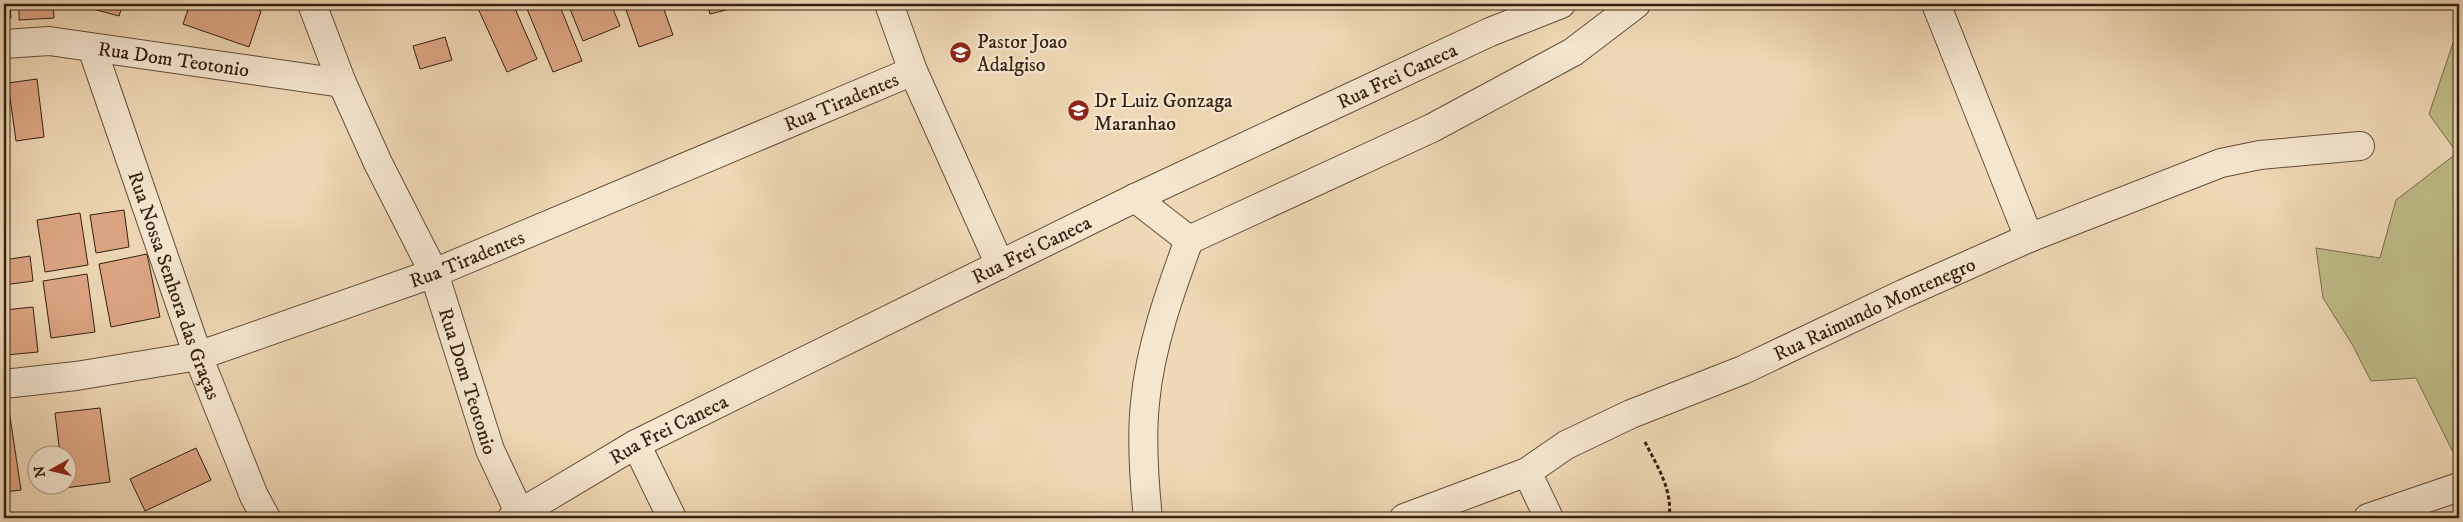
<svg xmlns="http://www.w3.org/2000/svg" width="2463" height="522" viewBox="0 0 2463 522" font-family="'IM FELL DW Pica',serif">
	<rect width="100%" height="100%" fill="#efd8b5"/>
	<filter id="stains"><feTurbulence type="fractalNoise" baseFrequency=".004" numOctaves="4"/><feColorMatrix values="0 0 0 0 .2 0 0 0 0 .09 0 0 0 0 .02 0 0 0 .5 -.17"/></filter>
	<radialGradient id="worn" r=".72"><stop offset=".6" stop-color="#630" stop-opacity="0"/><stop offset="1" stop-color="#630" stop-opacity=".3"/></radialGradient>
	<!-- green -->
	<polygon fill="#bfbd89" stroke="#7a6e4e" points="2459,4 2459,461 2458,462 2416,378 2371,381 2352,344 2323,298 2316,248 2380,258 2396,200 2457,153 2429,114 2457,31"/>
	<!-- building -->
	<g fill="#dea685" stroke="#352012">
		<polygon points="4,4 10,4 11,18 4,18"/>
		<polygon points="19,4 53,4 54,18 19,20"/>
		<polygon points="90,4 123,4 119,16 89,8"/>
		<polygon points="190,4 239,4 261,11 249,47 183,24"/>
		<polygon points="476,4 513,4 537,59 507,72"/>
		<polygon points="525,4 559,4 582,61 553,72"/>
		<polygon points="568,4 611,4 620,26 583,41"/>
		<polygon points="624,4 662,4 673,35 639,47"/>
		<polygon points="707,4 738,4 738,7 710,14"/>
		<polygon points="445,37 452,60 420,69 413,46"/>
		<polygon points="37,79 44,137 16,141 8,83"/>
		<polygon points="124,210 129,247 96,253 90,215"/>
		<polygon points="80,213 88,265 45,272 37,220"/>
		<polygon points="147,254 160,317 111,327 99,264"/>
		<polygon points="30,256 33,281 4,285 4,260"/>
		<polygon points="87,274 95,332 51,338 43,281"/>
		<polygon points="33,307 38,352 6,355 4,310"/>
		<polygon points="100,408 110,482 65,488 64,484 68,484 68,454 60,454 55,413"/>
		<polygon points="9,410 21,490 4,492 4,411"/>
		<polygon points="196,448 211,480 145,511 130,479"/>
	</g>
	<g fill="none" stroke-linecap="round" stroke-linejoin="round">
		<defs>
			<g id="street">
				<path id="s1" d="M 312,4 L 342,83 L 378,163 L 434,273 L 490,450 L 520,514"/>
				<polyline points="889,4 913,71 1000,265"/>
				<polyline points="1936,4 2029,238"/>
				<path id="s2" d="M 4,44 L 49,41 L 342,83"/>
				<path id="s3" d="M 92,48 L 198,356 L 254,496 L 266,518"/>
				<path d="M 1135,198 L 1189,240 C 1170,292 1150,347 1145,403 C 1141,441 1144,480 1148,518"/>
				<polyline points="1189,240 1432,128 1573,52 1636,4"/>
				<path id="s4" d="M 4,384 L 76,376 L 198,356 L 434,273 L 913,71"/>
				<polyline points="636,444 672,518"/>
				<polyline points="1527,472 1549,518"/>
				<path id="s5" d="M 512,518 L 636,444 L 1135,198 L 1490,32 L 1561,4"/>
				<path id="s6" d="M 1404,518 L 1527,472 L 1566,445 L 1631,414 L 1743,370 L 1903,294 L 2029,238 L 2221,163 L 2260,155 L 2360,146"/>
				<polyline points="2368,518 2459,487"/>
			</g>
		</defs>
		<!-- street casing -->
		<use href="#street" stroke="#644e3b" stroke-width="30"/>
		<!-- path -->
		<path stroke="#352012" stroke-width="3" stroke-dasharray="4 2.5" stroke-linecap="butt" d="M 1645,442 C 1657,466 1673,490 1669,518"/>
		<!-- street -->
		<use href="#street" stroke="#f5e6cf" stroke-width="28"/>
	</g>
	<!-- icons -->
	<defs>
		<symbol id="school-disc" viewBox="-11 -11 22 22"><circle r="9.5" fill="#8f2418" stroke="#f5e6cf"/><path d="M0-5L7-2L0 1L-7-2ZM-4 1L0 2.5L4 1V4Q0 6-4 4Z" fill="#fff"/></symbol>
	</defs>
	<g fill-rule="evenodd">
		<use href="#school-disc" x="948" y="40" width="25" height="25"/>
		<use href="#school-disc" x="1066" y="98" width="25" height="25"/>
	</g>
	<g text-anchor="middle" stroke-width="4.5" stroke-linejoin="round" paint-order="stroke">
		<!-- poi labels -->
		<g font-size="20" fill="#352012" stroke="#f5e6cf" text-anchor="start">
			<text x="977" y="48">Pastor Joao<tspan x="977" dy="23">Adalgiso</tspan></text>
			<text x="1094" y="107">Dr Luiz Gonzaga<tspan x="1094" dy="23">Maranhao</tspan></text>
		</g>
		<!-- street labels -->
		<g font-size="20" fill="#352012" stroke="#f5e6cf">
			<text dy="7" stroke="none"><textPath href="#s2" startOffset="171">Rua Dom Teotonio</textPath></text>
			<text dy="7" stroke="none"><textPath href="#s5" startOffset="990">Rua Frei Caneca</textPath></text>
			<text dy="7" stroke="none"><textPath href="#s4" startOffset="888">Rua Tiradentes</textPath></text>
			<text dy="7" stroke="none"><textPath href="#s5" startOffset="585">Rua Frei Caneca</textPath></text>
			<text dy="7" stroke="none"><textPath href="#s4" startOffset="482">Rua Tiradentes</textPath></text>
			<text dy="7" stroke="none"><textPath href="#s3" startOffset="251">Rua Nossa Senhora das Graças</textPath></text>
			<text dy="7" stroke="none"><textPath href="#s6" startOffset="516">Rua Raimundo Montenegro</textPath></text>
			<text dy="7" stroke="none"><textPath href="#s1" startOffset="409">Rua Dom Teotonio</textPath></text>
			<text dy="7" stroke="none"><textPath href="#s5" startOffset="180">Rua Frei Caneca</textPath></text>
		</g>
	</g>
	<!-- margin -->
	<rect width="2463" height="522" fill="none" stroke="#efd8b5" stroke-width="20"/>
	<rect x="5" y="5" width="2453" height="512" fill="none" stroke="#352012" stroke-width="2.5"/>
	<rect x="10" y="10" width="2443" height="502" fill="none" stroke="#352012"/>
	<!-- north arrow -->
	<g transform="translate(52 470) rotate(262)"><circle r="24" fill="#f5e6cf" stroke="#a89783"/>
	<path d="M0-4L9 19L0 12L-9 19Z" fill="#8f2418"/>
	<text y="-8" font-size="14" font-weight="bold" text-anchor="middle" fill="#352012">N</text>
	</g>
	<rect width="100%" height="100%" filter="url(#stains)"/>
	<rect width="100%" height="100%" fill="url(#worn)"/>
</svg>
